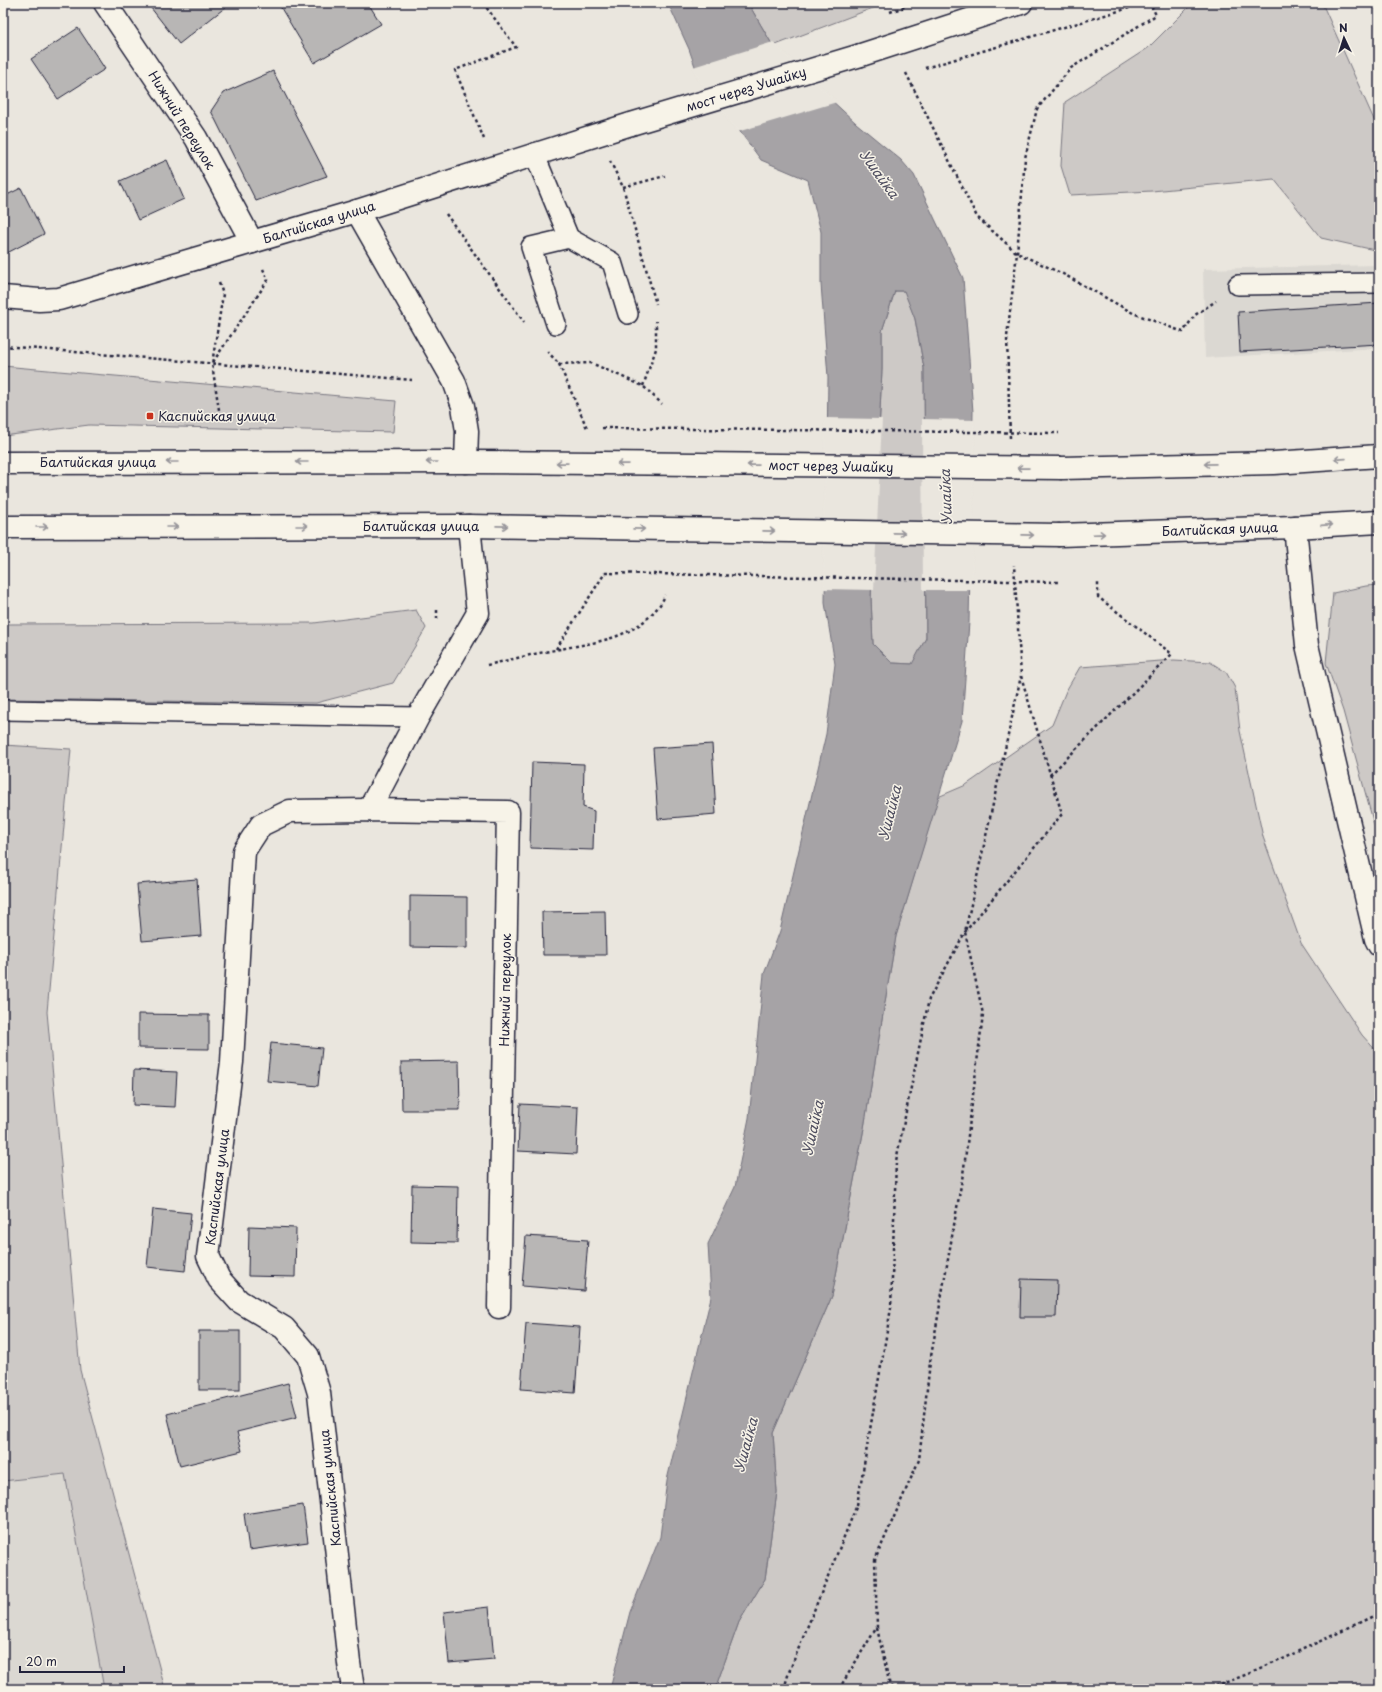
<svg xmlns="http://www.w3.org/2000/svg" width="1382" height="1692" viewBox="0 0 1382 1692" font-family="'Playpen Sans',sans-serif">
	<rect width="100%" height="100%" fill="#eae6de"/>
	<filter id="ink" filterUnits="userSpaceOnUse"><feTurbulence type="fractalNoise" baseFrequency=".025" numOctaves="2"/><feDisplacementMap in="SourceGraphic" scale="8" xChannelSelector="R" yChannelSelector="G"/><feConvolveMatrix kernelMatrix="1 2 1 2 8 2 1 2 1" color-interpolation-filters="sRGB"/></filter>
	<g filter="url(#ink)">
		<!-- built -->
		<g fill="#dbd8d2">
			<polygon points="1379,265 1379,348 1205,358 1203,269"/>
			<polygon points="65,1474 104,1689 3,1689 3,1481"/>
		</g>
		<!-- green -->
		<g fill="#cdc9c6" stroke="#787680">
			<polygon points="748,3 886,3 773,46"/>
			<polygon points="1193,3 1322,3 1379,131 1379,251 1321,238 1274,179 1152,191 1070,195 1061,166 1065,102 1148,48"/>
			<polygon points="895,291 905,291 915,319 924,368 926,638 913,664 892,663 873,644 871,598 882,369 882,331"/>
			<polygon points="3,366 396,401 393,432 89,425 3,436"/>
			<polygon points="1379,585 1379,843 1343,711 1326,663 1333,593 1366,586"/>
			<polygon points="416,610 426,628 393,683 316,703 3,699 3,624 314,623"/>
			<polygon points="1174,660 1210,662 1226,672 1235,688 1240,731 1263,837 1301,943 1362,1035 1379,1054 1379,1689 715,1689 739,1622 765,1579 777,1492 773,1433 832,1296 864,1128 896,936 938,797 966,785 1052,725 1066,691 1080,667"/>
			<polygon points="3,745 71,749 47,1012 80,1370 165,1689 104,1689 65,1474 3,1481"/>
		</g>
		<!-- water -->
		<path fill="#a6a3a6" stroke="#716f7b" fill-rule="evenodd" d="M 668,3 L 748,3 L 773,46 L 856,123 L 901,160 L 914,175 L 963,278 L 973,412 L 969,622 L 962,721 L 896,936 L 864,1128 L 832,1296 L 773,1433 L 777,1492 L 765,1579 L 739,1622 L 715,1689 L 610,1689 L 630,1612 L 660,1537 L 667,1480 L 711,1297 L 708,1244 L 735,1187 L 749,1118 L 764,974 L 780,931 L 826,734 L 835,664 L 825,603 L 828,377 L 821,284 L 821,232 L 808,180 L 761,160 L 698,75 L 689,49 ZM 895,291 L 904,291 L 915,319 L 924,368 L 926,638 L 912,664 L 892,663 L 873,644 L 871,598 L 882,369 L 882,331 Z"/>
		<!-- pier -->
		<g fill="#eae6de">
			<polygon points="773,42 837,102 737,132 696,76 693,67"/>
			<polygon points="825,418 882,419 874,590 823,589"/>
			<polygon points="922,419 975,420 972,590 923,590"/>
		</g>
		<!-- building -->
		<g fill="#b8b6b5" stroke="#22223b">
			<polygon points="158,3 224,3 227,6 179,44 151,8"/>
			<polygon points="278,3 368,3 381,24 314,63"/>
			<polygon points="78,28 105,69 58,99 31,59"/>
			<polygon points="273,71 327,176 256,201 211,111 223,93"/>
			<polygon points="167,160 184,199 138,220 120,181"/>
			<polygon points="21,188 44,234 3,255 3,197"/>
			<polygon points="1379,303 1379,344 1240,352 1238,312"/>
			<polygon points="712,744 716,814 658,819 653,748"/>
			<polygon points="532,762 584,764 583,807 594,811 593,850 530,848"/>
			<polygon points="197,879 201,936 142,941 137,884"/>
			<polygon points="410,896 467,897 467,948 410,947"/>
			<polygon points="605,911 606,955 543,955 542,912"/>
			<polygon points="138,1014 209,1015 209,1049 138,1048"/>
			<polygon points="271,1043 322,1048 318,1086 267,1081"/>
			<polygon points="459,1061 460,1110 402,1110 401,1062"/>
			<polygon points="134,1070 177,1072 175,1107 133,1105"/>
			<polygon points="520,1104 578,1107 576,1154 518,1151"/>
			<polygon points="412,1185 458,1186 457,1243 411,1242"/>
			<polygon points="153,1209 191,1213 185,1271 147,1267"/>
			<polygon points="249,1226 296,1228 295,1277 248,1276"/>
			<polygon points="526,1236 588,1240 584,1291 522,1286"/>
			<polygon points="1021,1279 1057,1280 1056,1317 1020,1317"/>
			<polygon points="526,1323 580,1327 575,1393 521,1389"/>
			<rect x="199" y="1331" width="41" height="59"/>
			<polygon points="288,1383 297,1417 237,1432 242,1451 180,1466 167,1414"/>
			<polygon points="303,1505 308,1542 249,1550 244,1514"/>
			<polygon points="489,1607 494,1659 449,1663 444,1612"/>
		</g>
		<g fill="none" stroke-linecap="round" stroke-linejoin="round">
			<defs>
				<g id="lane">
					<polyline points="534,153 569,238"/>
					<polyline points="1238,285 1379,283"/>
					<polyline points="556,324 531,247 569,238 612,262 628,314"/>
					<polyline points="3,710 418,717"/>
				</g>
				<g id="street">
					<polyline points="105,3 196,138 252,242"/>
					<polyline points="369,810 418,717 478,613 469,526"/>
					<polyline points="353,1689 349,1663 319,1393 308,1356 284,1328 239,1301 219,1279 208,1256 232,1062 244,851 261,825 290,811 369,810 508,812 499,1307"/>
				</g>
				<g id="secondary">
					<polyline points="861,55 1021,3"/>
					<polyline points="357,211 454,381 463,406 467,431 466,462"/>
					<polyline points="3,297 39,300 59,299 357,211 631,124"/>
					<polyline points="1295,527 1307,645 1376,939 1379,945"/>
				</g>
				<g id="primary">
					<polyline points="3,463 466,462 600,463"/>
					<polyline points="1062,468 1274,463 1379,456"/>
					<polyline points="3,527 469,526 600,528"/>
					<polyline points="1060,535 1295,527 1379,522"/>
				</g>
			</defs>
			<!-- lane casing -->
			<use href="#lane" stroke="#22223b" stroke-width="22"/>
			<!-- street casing -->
			<use href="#street" stroke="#22223b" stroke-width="25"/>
			<!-- secondary casing -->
			<use href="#secondary" stroke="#22223b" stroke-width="25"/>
			<!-- primary casing -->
			<use href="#primary" stroke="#22223b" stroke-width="25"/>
			<!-- path -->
			<g stroke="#22223b" stroke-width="2.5" stroke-dasharray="3 3" stroke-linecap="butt">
				<polyline points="483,3 516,47 455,70 484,139"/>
				<polyline points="890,12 904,7 909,3"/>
				<polyline points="925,68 1146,3"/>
				<polyline points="906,73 977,217 1017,253 1063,274 1133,313 1183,332 1195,315 1216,301"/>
				<polyline points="610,161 623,187 656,304"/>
				<polyline points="623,187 665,176"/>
				<polyline points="446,214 524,322"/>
				<polyline points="219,283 223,294 212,364 219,410"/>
				<polyline points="3,346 412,380"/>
				<polyline points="547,351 559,364 591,363 643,386 662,404"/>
				<polyline points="213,362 268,280 263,269"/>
				<polyline points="559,364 587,428"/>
				<polyline points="643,386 656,349 656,321"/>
				<polyline points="1010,438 1007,337 1017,253 1025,158 1037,109 1071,68 1156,15 1150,3"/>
				<polyline points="437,610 437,622"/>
				<polyline points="556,649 605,573"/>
				<path d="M 487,665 C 510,660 532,654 555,650 C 589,643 625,641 651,615 C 657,608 662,604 665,595"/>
				<polyline points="1050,775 1172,654 1098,597 1098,581"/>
				<polyline points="877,1628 890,1686 899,1689"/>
				<polyline points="784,1689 789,1672 857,1505 891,1308 896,1161 929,999 965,932 1062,814 1021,676 1014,565"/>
				<polyline points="839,1689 877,1627 875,1560 919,1460 930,1362 964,1168 983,1014 965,932 1021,676"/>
				<polyline points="1209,1689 1258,1670 1379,1614"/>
			</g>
			<!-- lane -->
			<use href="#lane" stroke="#f7f3e8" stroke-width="19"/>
			<!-- street -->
			<use href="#street" stroke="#f7f3e8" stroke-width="22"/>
			<!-- secondary -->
			<use href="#secondary" stroke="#f7f3e8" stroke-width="22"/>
			<!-- primary -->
			<use href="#primary" stroke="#f7f3e8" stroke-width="22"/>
			<defs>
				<polyline id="secondary-bridge" points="631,124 861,55"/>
				<g id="primary-bridge">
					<polyline points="600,463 1062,468"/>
					<polyline points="600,528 1060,535"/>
				</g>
			</defs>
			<!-- secondary-bridge casing -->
			<use href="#secondary-bridge" stroke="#22223b" stroke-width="25" stroke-linecap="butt"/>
			<!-- primary-bridge casing -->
			<use href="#primary-bridge" stroke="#22223b" stroke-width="25" stroke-linecap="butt"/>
			<!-- path-bridge -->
			<g stroke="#22223b" stroke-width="2.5" stroke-dasharray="3 3" stroke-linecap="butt">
				<polyline points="602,428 1059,433"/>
				<polyline points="605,573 1058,582"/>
			</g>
			<!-- secondary-bridge -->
			<use href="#secondary-bridge" stroke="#f7f3e8" stroke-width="22"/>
			<!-- primary-bridge -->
			<use href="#primary-bridge" stroke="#f7f3e8" stroke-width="22"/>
		</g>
		<!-- one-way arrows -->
		<defs><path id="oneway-shaft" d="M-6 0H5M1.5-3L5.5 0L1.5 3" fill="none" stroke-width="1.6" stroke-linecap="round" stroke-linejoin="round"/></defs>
		<g stroke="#97959a">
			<use href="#oneway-shaft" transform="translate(1340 459) rotate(176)"/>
			<use href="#oneway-shaft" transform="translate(172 462) rotate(180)"/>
			<use href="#oneway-shaft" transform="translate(302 462) rotate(180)"/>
			<use href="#oneway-shaft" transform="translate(432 462) rotate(180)"/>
			<use href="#oneway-shaft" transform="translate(562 463) rotate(-179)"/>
			<use href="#oneway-shaft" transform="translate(623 464) rotate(-179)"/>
			<use href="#oneway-shaft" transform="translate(1210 464) rotate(179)"/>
			<use href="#oneway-shaft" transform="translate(753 465) rotate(-179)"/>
			<use href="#oneway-shaft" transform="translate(1023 468) rotate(-179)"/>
			<use href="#oneway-shaft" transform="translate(1327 525) rotate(-4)"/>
			<use href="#oneway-shaft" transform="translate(302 526)"/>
			<use href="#oneway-shaft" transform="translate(502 526) rotate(1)"/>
			<use href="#oneway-shaft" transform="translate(42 527)"/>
			<use href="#oneway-shaft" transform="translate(172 527)"/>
			<use href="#oneway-shaft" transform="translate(639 529) rotate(1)"/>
			<use href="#oneway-shaft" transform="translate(769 531) rotate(1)"/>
			<use href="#oneway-shaft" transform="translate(899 533) rotate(1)"/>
			<use href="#oneway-shaft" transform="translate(1099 534) rotate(-2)"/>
			<use href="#oneway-shaft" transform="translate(1028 535) rotate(1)"/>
		</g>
	</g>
	<!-- markers -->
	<rect fill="#c8321e" stroke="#f7f3e8" stroke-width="1.5" x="146" y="412" width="8" height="8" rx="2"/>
	<g text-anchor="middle" stroke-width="3" stroke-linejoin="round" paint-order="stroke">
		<!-- street labels -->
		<g font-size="13" fill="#22223b" stroke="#f7f3e8">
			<text transform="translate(746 89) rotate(-17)" y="5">мост через Ушайку</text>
			<text transform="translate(182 120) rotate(58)" y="5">Нижний переулок</text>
			<text transform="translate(319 222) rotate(-17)" y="5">Балтийская улица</text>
			<text x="98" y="467">Балтийская улица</text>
			<text transform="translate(831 466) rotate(1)" y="5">мост через Ушайку</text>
			<text x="421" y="531">Балтийская улица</text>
			<text transform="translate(1220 529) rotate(-2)" y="5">Балтийская улица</text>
			<text transform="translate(505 990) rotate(-89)" y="5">Нижний переулок</text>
			<text transform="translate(217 1187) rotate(-83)" y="5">Каспийская улица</text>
			<text transform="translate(330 1488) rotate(-96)" y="5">Каспийская улица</text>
		</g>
		<!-- poi labels -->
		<g font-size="13" fill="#22223b" stroke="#f7f3e8" text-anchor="start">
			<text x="158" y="421">Каспийская улица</text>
		</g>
		<!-- water labels -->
		<g font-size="14" font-style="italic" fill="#504f60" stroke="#f7f3e8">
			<text transform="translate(879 174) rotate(54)" y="5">Ушайка</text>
			<text transform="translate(946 497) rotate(-92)" y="5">Ушайка</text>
			<text transform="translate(890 813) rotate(-76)" y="5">Ушайка</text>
			<text transform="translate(813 1128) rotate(-78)" y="5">Ушайка</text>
			<text transform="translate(746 1445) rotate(-75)" y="5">Ушайка</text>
		</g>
	</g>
	<!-- margin -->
	<rect width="1382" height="1692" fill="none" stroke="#f7f3e8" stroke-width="16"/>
	<rect x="8" y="8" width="1366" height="1676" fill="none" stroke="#22223b" stroke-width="1.5" filter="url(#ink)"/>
	<!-- north arrow -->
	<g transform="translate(1344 38) rotate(356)" stroke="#f7f3e8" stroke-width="3" paint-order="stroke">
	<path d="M0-3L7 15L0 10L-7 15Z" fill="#22223b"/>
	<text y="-6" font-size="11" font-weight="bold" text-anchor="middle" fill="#22223b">N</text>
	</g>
	<!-- scale -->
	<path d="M20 1666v6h104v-6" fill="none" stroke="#22223b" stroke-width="2"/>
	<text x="26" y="1666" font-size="12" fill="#22223b" stroke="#f7f3e8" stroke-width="3" paint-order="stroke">20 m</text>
</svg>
